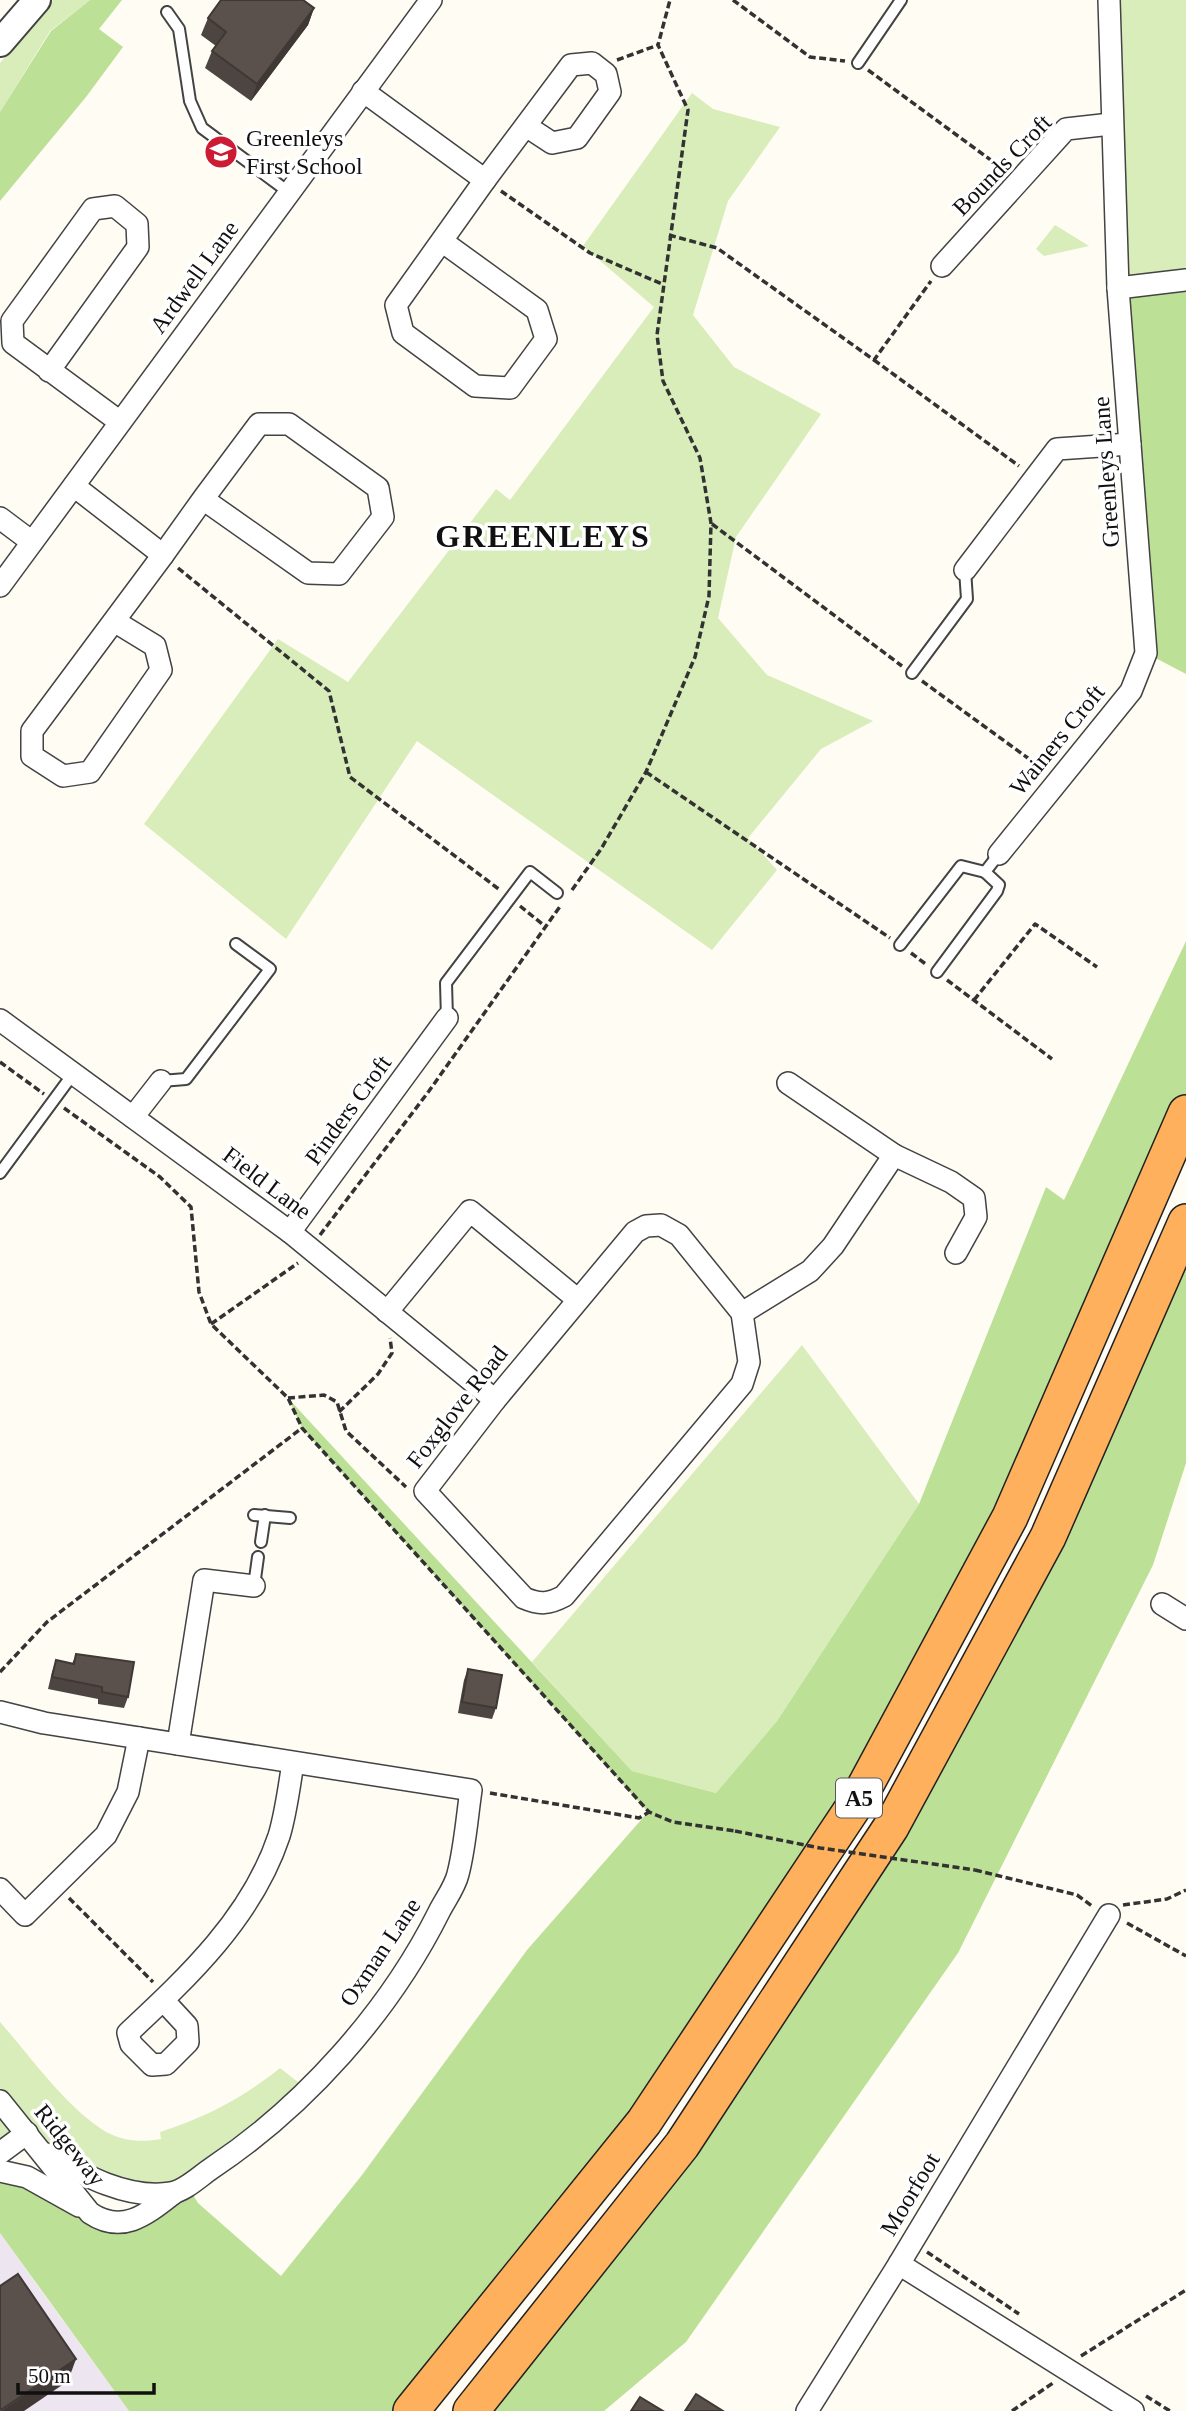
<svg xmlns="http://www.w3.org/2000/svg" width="1186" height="2411" viewBox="0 0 1186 2411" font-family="Georgia,serif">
	<rect width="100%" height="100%" fill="#fffcf4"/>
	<!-- industrial -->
	<polygon fill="#ede5ef" points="0,2233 45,2296 129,2411 0,2411"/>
	<!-- green -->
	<g fill="#d8edb9">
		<polygon points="53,0 90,0 50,31 0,112 0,63"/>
		<polygon points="1109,0 1186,0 1186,280 1118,288"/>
		<polygon points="692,93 713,109 780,127 728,201 693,315 734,367 821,414 736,537 718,618 767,675 873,721 821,749 748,838 777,870 712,950 417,741 286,939 144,824 278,639 348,682 496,489 510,500 654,307 583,246"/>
		<polygon points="1055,225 1089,246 1044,256 1036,249"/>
		<polygon points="802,1345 919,1504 777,1721 716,1793 632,1771 532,1662"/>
		<path d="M 0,2022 C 31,2057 61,2101 100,2128 C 118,2141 140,2143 161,2139 L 160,2132 C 206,2117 243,2098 280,2068 L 308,2090 L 187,2185 L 137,2192 L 28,2133 L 0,2153 Z"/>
	</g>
	<!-- forest -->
	<g fill="#bde097">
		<polygon points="90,0 122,0 99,29 123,47 86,97 0,201 0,112 51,31"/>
		<polygon points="1186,280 1186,674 1146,653 1118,288"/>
		<polygon points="1186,941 1186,1113 1010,1517 644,2122 411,2411 129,2411 0,2233 0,2171 108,2222 187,2185 198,2203 281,2276 362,2175 527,1950 648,1812 302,1428 288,1398 632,1771 716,1793 777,1721 919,1504 1046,1187 1064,1200"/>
		<polygon points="1186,1222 1186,1463 1153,1565 958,1953 686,2342 604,2411 471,2411 891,1827"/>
	</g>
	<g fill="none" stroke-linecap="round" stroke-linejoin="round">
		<defs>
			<g id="service">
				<polyline points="167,12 179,29 190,101 202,128 290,193"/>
				<polyline points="858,63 901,0"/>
				<polyline points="912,673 967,599 965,570"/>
				<polyline points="900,945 961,866 985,872"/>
				<polyline points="937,972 997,891 999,885 985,872 999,854"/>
				<polyline points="447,1018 446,983 530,872 557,893"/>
				<polyline points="161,1081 186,1079 270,969 236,944"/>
				<polyline points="0,1173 73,1074"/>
				<polyline points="254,1515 290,1518"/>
				<polyline points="261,1542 265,1515"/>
				<polyline points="254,1586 258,1557"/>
			</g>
			<g id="minor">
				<polyline points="363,91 485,180 396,305 403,333 475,386 510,388 546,339 537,310 443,242"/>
				<polyline points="485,180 571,65 592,63 606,74 610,92 577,138 552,143 526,126"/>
				<polyline points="942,266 1066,129 1111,124"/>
				<polyline points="1118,288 1186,280"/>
				<polyline points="49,371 138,247 137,224 115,206 93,209 12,321 13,343 120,422"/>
				<polyline points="74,486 163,555 32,731 32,756 63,776 90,772 161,670 155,646 114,621"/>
				<polyline points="0,518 32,542"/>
				<polyline points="163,555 203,499 308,573 339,574 383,517 378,488 289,424 259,424 203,499"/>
				<polyline points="965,570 1057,449 1130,444"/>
				<polyline points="0,586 431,0"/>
				<polyline points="999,854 1131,691 1146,653 1118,288 1109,0"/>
				<polyline points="0,1020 290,1232 495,1400"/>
				<polyline points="788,1083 894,1155 951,1182 974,1198 976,1217 956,1253"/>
				<polyline points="133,1117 161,1081"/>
				<path d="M 661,1225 L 679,1235 L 742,1313 L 749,1362 L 742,1384 L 564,1596 C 549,1604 540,1605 524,1598 L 425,1491 L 495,1400 L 635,1232 L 646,1226 Z"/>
				<polyline points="290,1232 447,1018"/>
				<polyline points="387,1312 470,1211 577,1299"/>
				<polyline points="742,1313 810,1271 833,1246 894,1155"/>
				<polyline points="1162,1604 1186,1619"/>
				<path d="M 0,1712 L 44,1723 L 471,1790 C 467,1817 465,1847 458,1874 C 455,1887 445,1900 439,1912 C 389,2012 305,2106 212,2168 C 200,2176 185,2191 171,2193 C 128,2200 83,2175 46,2154"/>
				<polyline points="178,1744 204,1580 254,1586"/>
				<polyline points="0,1889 25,1915 106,1835 128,1792 139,1738"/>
				<polyline points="1109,1915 899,2264 1133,2411"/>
				<path d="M 163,2000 L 187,2026 L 188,2042 L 166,2064 L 152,2065 L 131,2044 L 128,2033 C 189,1976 252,1917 279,1836 C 286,1813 289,1787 293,1763"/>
				<path d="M 0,2101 L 90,2213 C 123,2235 147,2214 174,2193"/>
				<polyline points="0,2153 27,2133"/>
				<polyline points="0,2171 27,2177 79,2206"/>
				<polyline points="807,2411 899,2264"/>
			</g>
			<polyline id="tertiary" points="0,43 37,0"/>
			<g id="trunk">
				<polyline points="411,2411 644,2122 856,1803 1010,1517 1186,1113"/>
				<polyline points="471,2411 682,2145 891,1827 1048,1537 1186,1222"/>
			</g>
		</defs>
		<!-- service casing -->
		<use href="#service" stroke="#434343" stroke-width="14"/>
		<!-- minor casing -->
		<use href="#minor" stroke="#434343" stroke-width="24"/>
		<!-- tertiary casing -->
		<use href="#tertiary" stroke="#434343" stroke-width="30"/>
		<!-- trunk casing -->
		<use href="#trunk" stroke="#212121" stroke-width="38"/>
		<!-- path -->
		<g stroke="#323232" stroke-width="3.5" stroke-dasharray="7 3.5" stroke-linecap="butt">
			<polyline points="733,0 810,57 845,61"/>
			<polyline points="617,60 658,45"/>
			<polyline points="868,70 1003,169"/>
			<polyline points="501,191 590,253 662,284"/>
			<polyline points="669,235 717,248 874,360 931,281"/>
			<polyline points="874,360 1019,466"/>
			<polyline points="712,524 902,666"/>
			<polyline points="178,568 329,691 350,777 500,890"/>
			<polyline points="922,681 1043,769"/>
			<polyline points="646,772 890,938"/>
			<polyline points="572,890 601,849 646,772 695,657 709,596 711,523 700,458 663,381 657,335 688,110 658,45 670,0"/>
			<polyline points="520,906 546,927"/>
			<polyline points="911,953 927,965"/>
			<polyline points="947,980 1052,1059"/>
			<polyline points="974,1000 1035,924 1097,967"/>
			<polyline points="0,1062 44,1094"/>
			<polyline points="64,1108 160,1177 191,1207 199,1292 211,1324 288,1398 302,1428 649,1812 673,1822 735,1831"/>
			<polyline points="320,1235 429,1091 561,905"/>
			<polyline points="211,1324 298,1263"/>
			<polyline points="288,1398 324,1395 337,1402 346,1431 406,1487"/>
			<polyline points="339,1412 378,1374 392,1353 390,1338"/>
			<polyline points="0,1672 47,1622 302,1428"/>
			<polyline points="490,1793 639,1818 649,1812"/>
			<polyline points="975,1870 1077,1895 1092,1906"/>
			<polyline points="69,1898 153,1982"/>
			<polyline points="1123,1905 1167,1899 1186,1890"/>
			<polyline points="1127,1923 1186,1956"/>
			<polyline points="927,2252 1019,2314"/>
			<polyline points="1081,2356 1186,2290"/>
			<polyline points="1146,2396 1170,2411"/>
			<polyline points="1012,2411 1053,2383"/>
		</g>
		<!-- service -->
		<use href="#service" stroke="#fff" stroke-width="10"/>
		<!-- minor -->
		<use href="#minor" stroke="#fff" stroke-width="21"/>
		<!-- tertiary -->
		<use href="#tertiary" stroke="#fff" stroke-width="26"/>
		<!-- trunk -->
		<use href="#trunk" stroke="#feb05c" stroke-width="35"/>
		<!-- path-bridge -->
		<polyline stroke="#323232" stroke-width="3.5" stroke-dasharray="7 3.5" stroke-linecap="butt" points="735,1831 820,1848 975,1870"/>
	</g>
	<!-- wall -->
	<g fill="#4d4541">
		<polygon points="314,8 308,25 251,101 205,68 212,51 216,46 201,35 208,18"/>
		<polygon points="76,1654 128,1697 124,1708 98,1704 98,1699 48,1689 52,1672 56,1660 72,1664"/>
		<polygon points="468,1669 496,1708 492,1719 458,1713 464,1680"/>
	</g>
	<!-- shaded-wall -->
	<g fill="#3f3835">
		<polygon points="314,8 308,25 251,101 257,84"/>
		<polygon points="76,2359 68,2381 24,2411 1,2411"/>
	</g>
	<!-- building -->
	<g fill="#5a504c" stroke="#3f3835" stroke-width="2">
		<polygon points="221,0 303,0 314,8 257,84 212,51 226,32 208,18"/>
		<polygon points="76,1654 134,1662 128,1697 102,1692 102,1687 52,1677 56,1660 74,1664"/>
		<polygon points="468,1669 502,1675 496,1708 462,1702"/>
		<polygon points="18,2274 76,2359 1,2410 0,2408 0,2286"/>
		<polygon points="696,2394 723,2411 685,2411"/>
		<polygon points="640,2397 663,2411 631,2411"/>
	</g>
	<!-- icons -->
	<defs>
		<symbol id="school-disc" viewBox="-11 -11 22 22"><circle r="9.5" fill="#cc1c33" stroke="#fff"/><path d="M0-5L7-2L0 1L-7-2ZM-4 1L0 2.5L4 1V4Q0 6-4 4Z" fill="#fff"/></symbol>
	</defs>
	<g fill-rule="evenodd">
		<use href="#school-disc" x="202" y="133" width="38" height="38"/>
	</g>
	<g text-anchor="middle" stroke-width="7" stroke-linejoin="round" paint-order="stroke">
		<!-- shield labels -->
		<rect fill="#fff" stroke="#585858" stroke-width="2" x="836" y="1778.5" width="46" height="39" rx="5"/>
		<g font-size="23" font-weight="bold" fill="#101010">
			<text x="859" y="1806">A5</text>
		</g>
		<!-- poi labels -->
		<g font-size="24" fill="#101010" stroke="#fff" text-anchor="start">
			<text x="246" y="146">Greenleys<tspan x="246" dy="28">First School</tspan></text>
		</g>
		<!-- street labels -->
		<g font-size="24" fill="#101010" stroke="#fff">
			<text transform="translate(1002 165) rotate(-46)" y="8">Bounds Croft</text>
			<text transform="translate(194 277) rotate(-54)" y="8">Ardwell Lane</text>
			<text transform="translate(1106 472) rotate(-94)" y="8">Greenleys Lane</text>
			<text transform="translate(1057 740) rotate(-51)" y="8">Wainers Croft</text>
			<text transform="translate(348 1110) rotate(-54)" y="8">Pinders Croft</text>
			<text transform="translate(267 1183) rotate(37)" y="8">Field Lane</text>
			<text transform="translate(457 1407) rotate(-52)" y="8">Foxglove Road</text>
			<text transform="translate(380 1952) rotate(-56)" y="8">Oxman Lane</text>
			<text transform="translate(70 2145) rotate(51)" y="8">Ridgeway</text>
			<text transform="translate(910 2194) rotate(-59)" y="8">Moorfoot</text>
		</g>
		<!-- district labels -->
		<g font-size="32" font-weight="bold" letter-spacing="2" fill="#101010" stroke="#fff">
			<text x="543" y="547">GREENLEYS</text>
		</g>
	</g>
	<!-- scale -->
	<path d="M18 2383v10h136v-10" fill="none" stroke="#101010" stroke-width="3.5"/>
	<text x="28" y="2383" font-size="21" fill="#101010" stroke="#ffffff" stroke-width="5" paint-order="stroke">50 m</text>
</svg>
